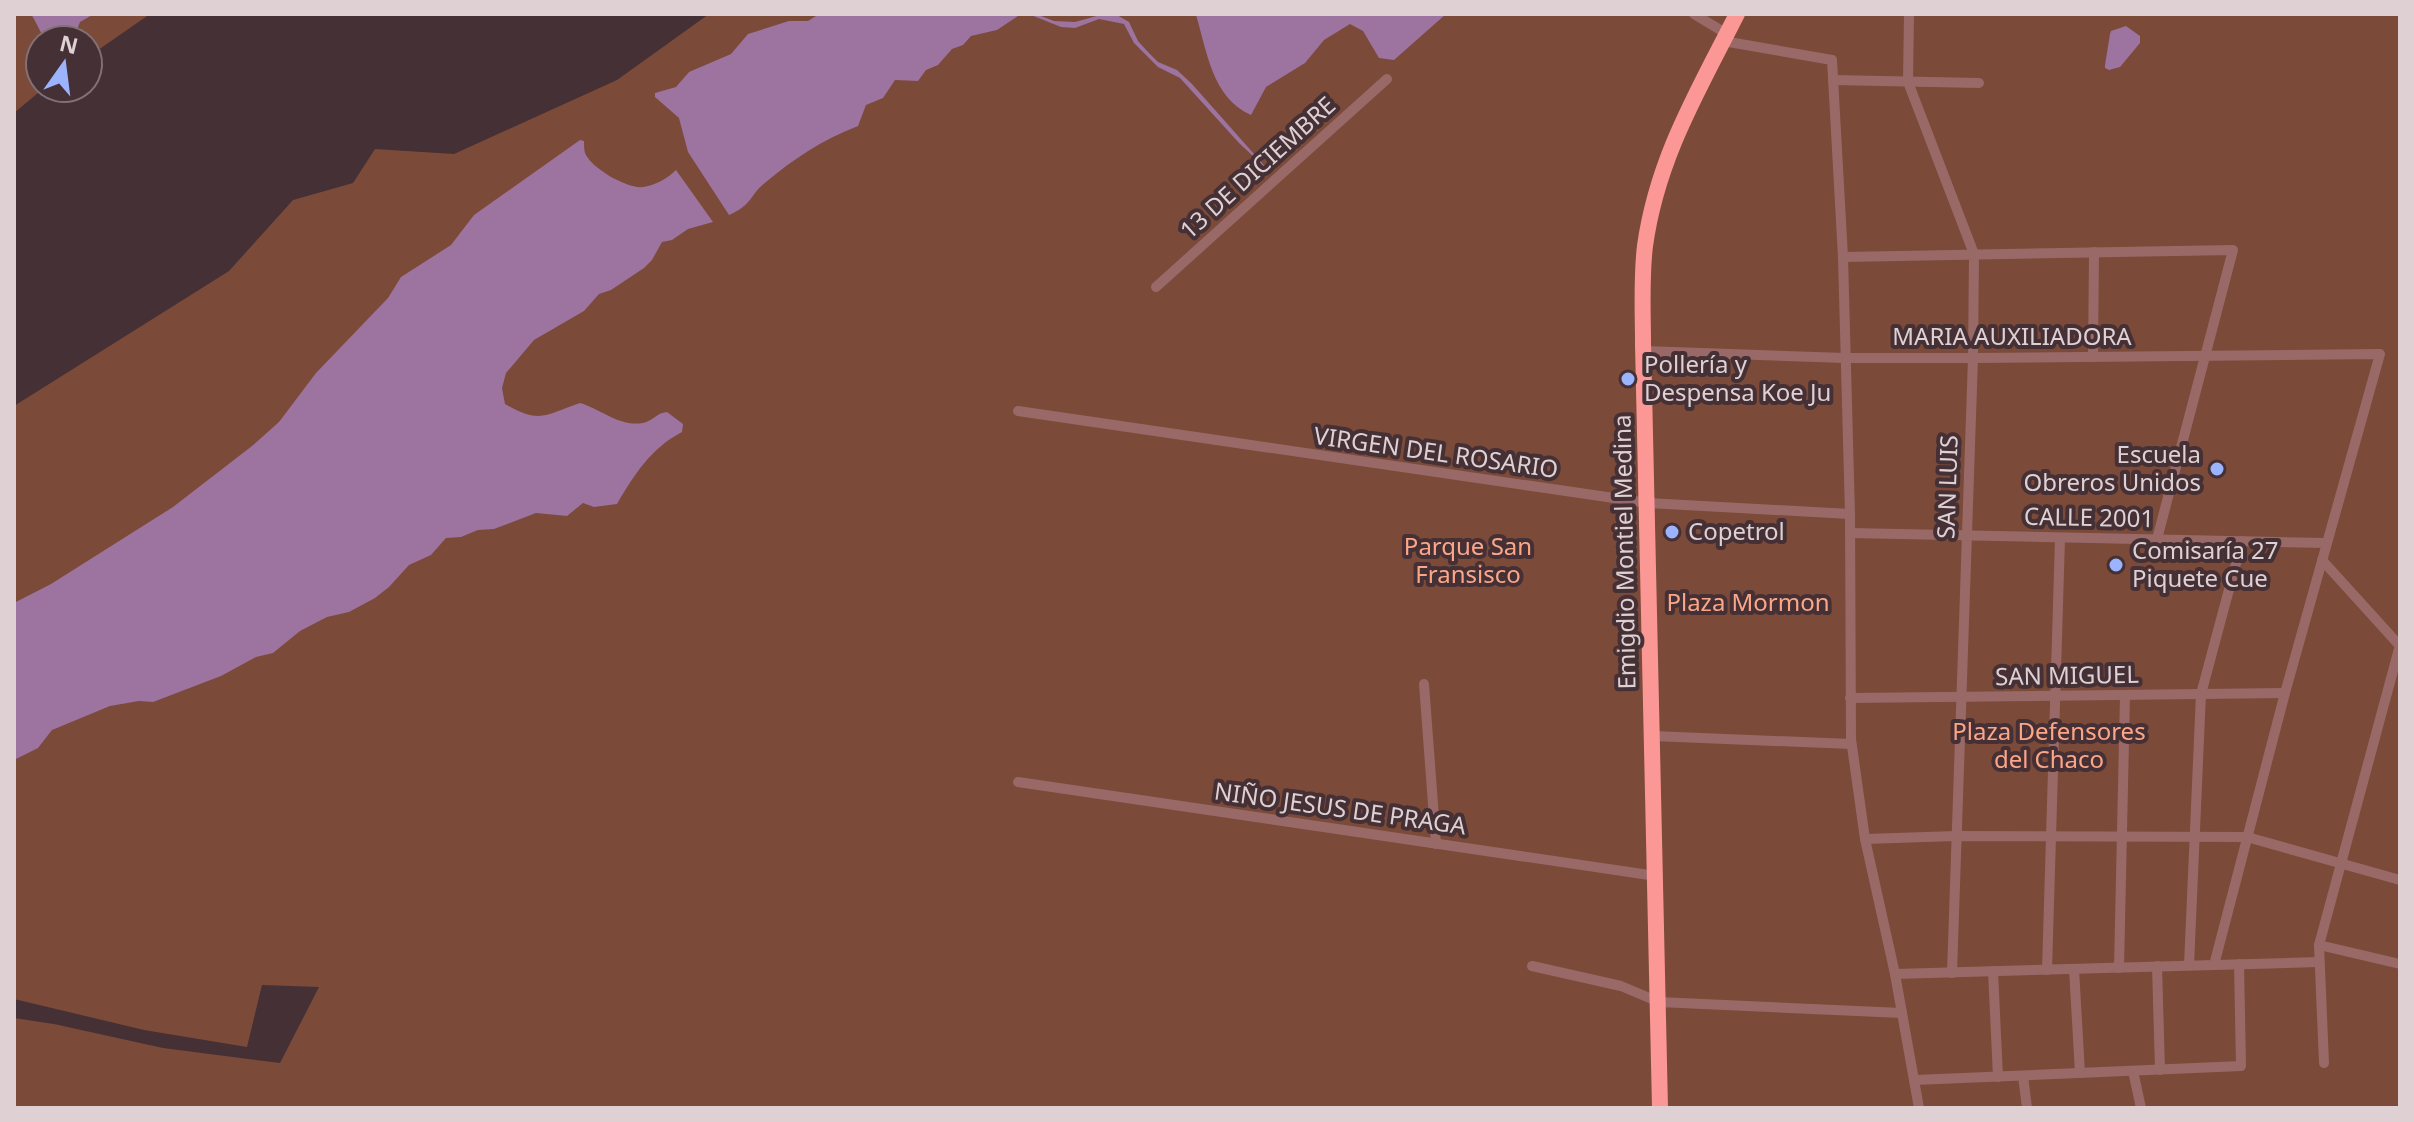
<svg xmlns="http://www.w3.org/2000/svg" width="2414" height="1122" viewBox="0 0 2414 1122" font-family="'Noto Sans',sans-serif">
	<rect width="100%" height="100%" fill="#443035"/>
	<!-- green -->
	<g fill="#7b4a39">
		<polygon points="14,14 150,14 88,57 88,40 40,40 40,88 44,88 14,113"/>
		<polygon points="709,14 2400,14 2400,1108 14,1108 14,1018 54,1024 163,1048 280,1063 319,987 262,985 247,1047 144,1030 14,999 14,406 229,271 293,200 353,183 375,149 454,154 617,80"/>
	</g>
	<!-- water -->
	<g fill="#9d739f">
		<path d="M 31,14 L 94,14 L 80,22 L 73,40 C 37,40 48,42 31,14 Z"/>
		<path d="M 819,14 L 1021,14 L 997,30 L 971,36 L 963,45 L 952,49 L 938,65 L 926,70 L 918,81 L 895,80 L 883,98 L 866,105 L 858,126 C 822,140 795,158 766,182 C 750,194 753,205 729,215 L 688,152 L 679,118 L 655,97 L 655,93 L 676,87 L 689,72 L 731,54 L 748,34 L 789,21 L 808,21 Z"/>
		<polygon points="1036,14 1054,21 1075,22 1100,15 1117,15 1129,22 1138,41 1148,52 1158,62 1177,70 1192,84 1270,172 1239,143 1180,78 1158,67 1134,43 1124,24 1099,19 1075,28 1061,27 1031,15"/>
		<path d="M 1446,14 L 1394,60 L 1379,58 L 1363,31 L 1350,24 L 1324,40 L 1305,63 L 1266,87 L 1251,115 C 1212,98 1207,51 1196,15 Z"/>
		<polygon points="2126,26 2140,36 2140,43 2120,67 2109,70 2105,68 2105,65 2110,34 2111,31"/>
		<path d="M 580,140 L 584,141 C 584,145 584,149 585,153 C 591,168 627,189 643,187 C 654,186 668,178 676,170 L 713,222 L 688,229 L 672,240 L 662,242 L 652,260 L 644,268 L 611,290 L 599,294 L 584,311 L 534,340 L 506,373 L 502,388 L 505,404 C 542,425 546,414 580,403 C 601,409 619,427 643,423 C 653,421 656,413 667,412 L 683,424 L 682,432 C 651,448 634,475 617,504 L 594,507 L 583,503 L 567,516 L 536,513 L 494,529 L 478,530 L 461,537 L 446,538 L 431,555 L 409,565 L 389,587 L 375,598 L 349,612 L 327,617 L 300,631 L 273,653 L 256,657 L 221,676 L 153,702 L 139,701 L 110,706 L 52,730 L 38,748 L 14,760 L 14,603 L 51,584 L 173,507 L 252,446 L 279,422 L 316,373 L 388,298 L 401,277 L 451,245 L 474,215 Z"/>
	</g>
	<g fill="none" stroke-linecap="round" stroke-linejoin="round">
		<!-- minor -->
		<g stroke="#996967" stroke-width="10">
			<polyline points="1694,14 1727,34"/>
			<polyline points="1909,14 1908,82 1974,254 1973,358 1952,973"/>
			<polyline points="1723,41 1832,60 1843,257 1850,514 1851,739 1865,839 1895,974 1919,1108"/>
			<polyline points="1833,80 1979,83"/>
			<polyline points="1843,257 2233,250 2157,539"/>
			<polyline points="1156,287 1387,79"/>
			<polyline points="1644,351 1845,358 1973,358 2380,354 2285,693 2214,965"/>
			<polyline points="2093,357 2094,252"/>
			<polyline points="1018,411 1648,503 1850,514"/>
			<polyline points="1850,533 2326,543"/>
			<polyline points="2322,560 2400,646"/>
			<polyline points="1424,684 1436,844"/>
			<polyline points="1850,698 2285,693"/>
			<polyline points="1653,736 1851,744"/>
			<polyline points="1018,782 1656,876"/>
			<polyline points="1865,839 1956,836 2247,837 2400,880"/>
			<polyline points="2319,945 2400,964"/>
			<polyline points="2189,965 2201,694 2242,541"/>
			<polyline points="1532,966 1621,986 1659,1002 1902,1013"/>
			<polyline points="2157,966 2160,1070"/>
			<polyline points="2119,968 2125,695"/>
			<polyline points="2074,969 2080,1073"/>
			<polyline points="2047,970 2060,538"/>
			<polyline points="1993,971 1998,1077"/>
			<polyline points="1895,974 2319,962"/>
			<polyline points="2324,1063 2319,945 2400,645"/>
			<polyline points="2133,1071 2141,1108"/>
			<polyline points="2023,1076 2027,1108"/>
			<polyline points="1915,1080 2241,1066 2239,964"/>
		</g>
		<!-- primary -->
		<path stroke="#fb9896" stroke-width="16" d="M 1660,1108 L 1643,344 C 1643,312 1641,278 1645,246 C 1657,159 1698,91 1737,14"/>
	</g>
	<!-- markers -->
	<g fill="#9bb4fd" stroke="#443035" stroke-width="3">
		<circle cx="1628" cy="379" r="8"/>
		<circle cx="2217" cy="469" r="8"/>
		<circle cx="1672" cy="532" r="8"/>
		<circle cx="2116" cy="565" r="8"/>
	</g>
	<g text-anchor="middle" stroke-width="8" stroke-linejoin="round" paint-order="stroke">
		<!-- street labels -->
		<g font-size="24" fill="#ded0d3" stroke="#443035">
			<text transform="translate(1258 168) rotate(-42)" y="8">13 DE DICIEMBRE</text>
			<text x="2012" y="345">MARIA AUXILIADORA</text>
			<text transform="translate(1436 453) rotate(8)" y="8">VIRGEN DEL ROSARIO</text>
			<text transform="translate(1948 487) rotate(-88)" y="8">SAN LUIS</text>
			<text transform="translate(2089 518) rotate(1)" y="8">CALLE 2001</text>
			<text transform="translate(1625 552) rotate(-91)" y="8">Emigdio Montiel Medina</text>
			<text transform="translate(2067 676) rotate(-1)" y="8">SAN MIGUEL</text>
			<text transform="translate(1340 809) rotate(8)" y="8">NIÑO JESUS DE PRAGA</text>
		</g>
		<!-- poi labels -->
		<g font-size="24" fill="#ded0d3" stroke="#443035" text-anchor="start">
			<text x="1644" y="373">Pollería y<tspan x="1644" dy="28">Despensa Koe Ju</tspan></text>
			<text x="2201" y="463" text-anchor="end">Escuela<tspan x="2201" dy="28">Obreros Unidos</tspan></text>
			<text x="1688" y="540">Copetrol</text>
			<text x="2132" y="559">Comisaría 27<tspan x="2132" dy="28">Piquete Cue</tspan></text>
		</g>
		<!-- park labels -->
		<g font-size="24" fill="#fca688" stroke="#443035">
			<text x="1468" y="555">Parque San<tspan x="1468" dy="28">Fransisco</tspan></text>
			<text x="1748" y="611">Plaza Mormon</text>
			<text x="2049" y="740">Plaza Defensores<tspan x="2049" dy="28">del Chaco</tspan></text>
		</g>
	</g>
	<!-- border -->
	<rect width="2414" height="1122" fill="none" stroke="#ded0d3" stroke-width="32"/>
	<!-- north arrow -->
	<g transform="translate(64 64) rotate(14)"><circle r="38" fill="#443035" stroke="#827074" stroke-width="2"/>
	<path d="M0-6L14 30L0 20L-14 30Z" fill="#9bb4fd"/>
	<text y="-12" font-size="22" font-weight="bold" text-anchor="middle" fill="#ded0d3">N</text>
	</g>
</svg>
